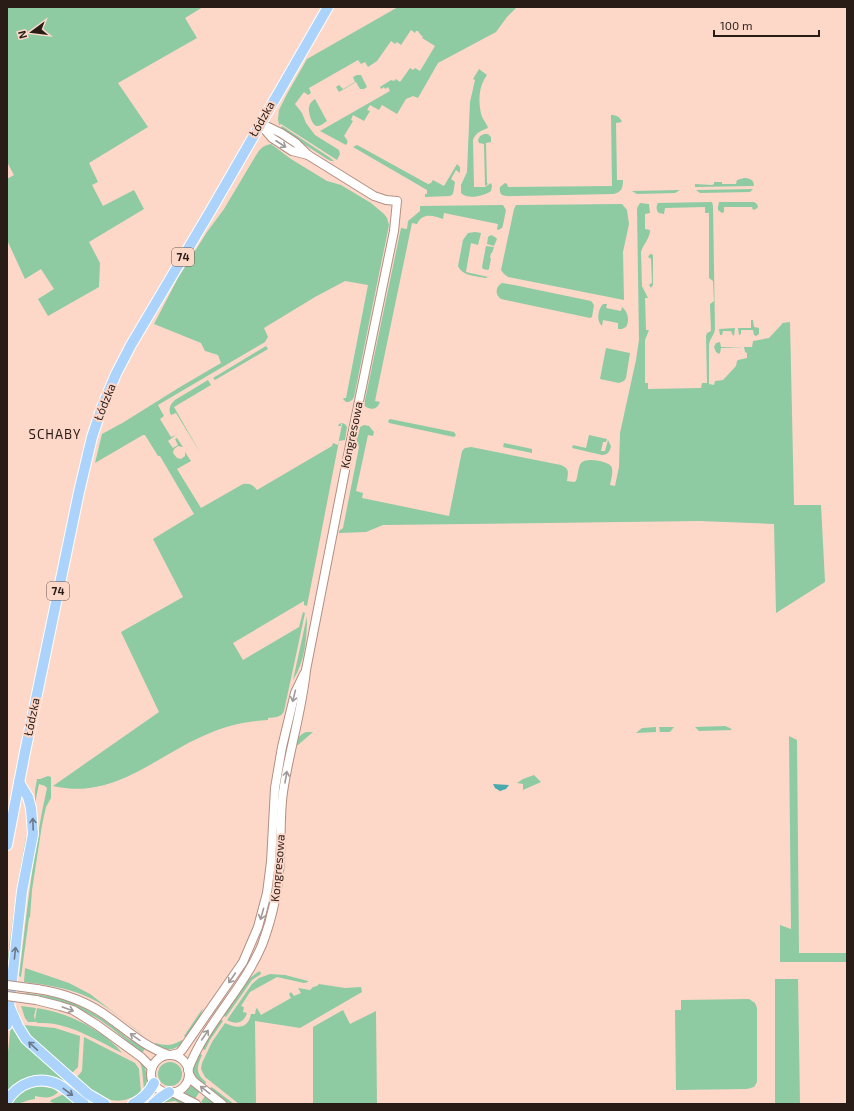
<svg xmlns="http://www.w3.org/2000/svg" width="854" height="1111" viewBox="0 0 854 1111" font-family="'Exo 2',sans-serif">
	<rect width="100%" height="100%" fill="#fdd8c9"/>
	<!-- green -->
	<g fill="#8ecaa2">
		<polygon points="7,7 203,7 185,18 197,38 118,83 148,127 89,163 98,182 92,185 103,206 134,190 144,209 89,242 100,263 99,287 48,316 38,299 54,289 41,269 25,279 7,240 7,179 14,175 7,162"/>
		<path d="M 398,7 L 517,7 L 507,17 L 496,32 L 438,63 L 418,98 L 413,96 L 406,99 L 397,114 L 382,105 L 379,110 L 370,105 L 367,110 L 370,111 L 364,121 L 353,115 L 351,120 L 353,121 L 344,136 C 347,139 349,142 346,145 L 320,131 L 390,91 L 388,87 L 385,89 L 384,87 L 381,89 L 380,87 L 391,80 L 394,81 L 396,79 L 400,82 L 410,68 L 413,70 L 415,68 L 420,71 L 435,46 L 422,38 L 423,37 L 420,34 L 418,31 L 416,31 L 415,33 L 411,30 L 401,45 L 397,42 L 395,44 L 391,41 L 377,61 L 368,67 L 365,62 L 361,64 L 358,60 L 309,88 L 311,93 L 308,95 L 304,92 L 295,104 L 302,113 L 306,123 L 315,135 L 339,150 L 340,154 L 337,160 L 281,124 L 279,125 L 278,119 L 279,110 L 287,94 L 307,59 Z"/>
		<path d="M 479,69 L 487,75 C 478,86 478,104 482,117 C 484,121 487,124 488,128 C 481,131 476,132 473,140 L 474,187 L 485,187 L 491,183 L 492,186 L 491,191 C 484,196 468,200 461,193 L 461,185 L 467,172 L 470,102 L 475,80 L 473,79 Z"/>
		<polygon points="357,75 361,75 367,87 364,89 360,89 356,82 339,92 336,87 339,85 343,89 355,82 353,77"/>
		<path d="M 315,99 L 327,121 C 325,122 321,126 318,126 C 312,127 308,112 309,107 C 310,103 312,101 315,99 Z"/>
		<path d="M 611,115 C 617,115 620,117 622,122 L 616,123 L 617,180 L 623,180 C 623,187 622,192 614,194 L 515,196 C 507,196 498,198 500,187 L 505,183 L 507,184 L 508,187 L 612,186 Z"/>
		<polygon points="282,126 329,157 334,161 331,161 327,159 282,130 281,128"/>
		<polygon points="484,134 488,134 491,137 491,142 486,143 487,183 488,184 485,186 484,144 479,143 478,140 480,136"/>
		<path d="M 271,144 L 291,159 L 327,181 L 341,185 L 371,203 L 384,214 L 387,218 L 389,225 L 354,397 C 352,401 350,402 346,402 L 343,399 L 344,398 L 346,398 L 368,285 L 345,281 L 315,297 L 264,328 L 268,337 L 265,342 L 158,405 L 164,416 L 160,419 L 171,437 L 176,435 L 168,441 L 173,448 L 178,445 L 175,439 L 177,438 L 183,447 L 178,446 L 174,449 L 173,453 L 177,458 L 181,459 L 185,456 L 185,452 L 191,461 L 177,469 L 201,508 L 243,484 C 250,483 253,485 257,490 L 332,446 L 333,443 L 338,445 L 342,424 L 341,424 L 341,426 L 338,426 L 339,424 C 342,422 346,424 347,427 L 345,440 L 339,441 L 307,606 L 304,605 L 304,601 L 233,643 L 243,660 L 299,627 L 303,612 L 305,613 L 284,711 C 281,718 275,717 268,718 L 268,720 C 245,721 224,726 203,736 C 153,758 113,800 53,786 L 159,712 L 121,632 L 183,597 L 153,539 L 194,514 L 160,456 L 158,456 L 145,435 L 143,435 L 95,463 L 102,434 L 124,422 L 180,387 L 221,363 L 218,355 L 205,351 L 201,343 L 154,324 L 178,278 L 207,232 L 224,209 L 258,152 C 262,147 265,145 271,144 Z"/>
		<polygon points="357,145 359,146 428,184 431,183 433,180 444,186 457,164 460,167 460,173 456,170 451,179 455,182 453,194 450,196 425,197 425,194 427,194 427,190 353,147"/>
		<path d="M 744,178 C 750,178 754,180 754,186 L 695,187 L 695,184 L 712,185 L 714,184 L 714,182 L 722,182 L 722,184 L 736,184 L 737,180 Z"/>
		<polygon points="753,189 750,192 700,193 696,190"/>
		<polygon points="680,190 675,193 637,194 632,191"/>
		<path d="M 712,202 L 713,206 L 715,329 C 714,336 710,338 709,345 L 709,384 L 714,385 L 715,381 L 723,380 L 736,366 L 737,361 L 738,360 L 747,358 L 747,353 L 745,352 L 744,347 L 721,348 L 720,353 L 719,354 L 716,352 L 714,347 L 716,343 L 720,342 L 721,347 L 752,347 L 753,341 L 769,338 L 782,324 L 782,323 L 790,322 L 794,505 L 821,505 L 825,582 L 776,613 L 774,524 L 700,521 L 383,525 L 366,532 L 339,533 L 339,531 L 343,528 L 359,447 L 356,443 L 360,427 L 364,425 L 369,426 L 374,432 L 373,436 L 368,435 L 356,491 L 363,493 L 362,498 L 449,516 L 462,451 L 465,448 L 471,447 L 561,465 C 570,469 568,472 567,481 L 574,482 L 576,481 C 578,476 578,467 581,463 C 585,457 607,461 611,466 C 614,471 611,479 610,485 L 615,486 L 619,467 L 620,433 L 636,360 L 639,340 L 637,208 L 640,203 L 649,204 L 650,213 L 645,214 L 645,229 L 650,230 C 650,239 643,244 641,252 L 642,286 L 648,298 L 645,298 L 646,330 L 649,330 L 645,340 L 645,383 L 648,383 L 648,389 L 701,388 L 702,383 L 707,383 L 706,336 L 707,333 L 711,331 L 710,304 L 714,301 L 713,281 L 709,278 L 709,213 L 705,213 L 705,207 L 665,208 L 664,214 L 659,213 C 656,211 656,206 658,203 Z"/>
		<polygon points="719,202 754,202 757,204 758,207 756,209 753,210 752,207 724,207 724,212 722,213 718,210 718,207"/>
		<polygon points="622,204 627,210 629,224 623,252 624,300 508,277 504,274 501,270 514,209 516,205"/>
		<path d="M 503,205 L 506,210 L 503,225 L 502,228 L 498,230 L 497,229 L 498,224 L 444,213 L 443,219 C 433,216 423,212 417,224 L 412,223 L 375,401 L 380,402 C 377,410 370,411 364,405 L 401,228 L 407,229 L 408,221 L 420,211 L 420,206 Z"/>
		<path d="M 475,232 L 481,233 L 478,245 L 471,243 L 466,272 L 488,277 L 486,278 C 476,276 462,276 458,266 L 463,240 L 468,233 Z"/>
		<polygon points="491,235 495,237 497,239 494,246 487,244 488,237"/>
		<polygon points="486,246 494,247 492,253 491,253 490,258 491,258 489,269 488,270 483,269 482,267"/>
		<polygon points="650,254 651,254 653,255 653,285 651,288 649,285 650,284 652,283 651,259 648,257"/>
		<path d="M 502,283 L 514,285 L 591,301 L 594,305 L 592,317 L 590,318 L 501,299 C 495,295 495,287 502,283 Z"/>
		<path d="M 603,304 L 607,304 L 606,308 L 621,311 L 622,307 C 628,312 630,320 626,327 L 622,329 L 618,329 L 618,323 L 603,320 L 602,326 C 596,321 598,309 603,304 Z"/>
		<polygon points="751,320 753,320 754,327 759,328 759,334 756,336 754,335 753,330 741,330 741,334 739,335 738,328 751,328"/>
		<polygon points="735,328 734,336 732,334 731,331 723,331 722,335 720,335 719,329"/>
		<polygon points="266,346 268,349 215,380 213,378"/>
		<polygon points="606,348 630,353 626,378 624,381 619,383 600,379"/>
		<path d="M 208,380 L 211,385 L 174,407 L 201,454 L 176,413 L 171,415 C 168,409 170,405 175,400 Z"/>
		<polygon points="390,419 454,432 456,435 454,437 389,423 388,421"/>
		<path d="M 589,435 L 607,439 L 606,442 L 603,442 L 601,451 L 605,451 L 608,440 L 611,446 C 610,452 607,455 602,455 L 572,448 L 573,445 L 586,448 Z"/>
		<polygon points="504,443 532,449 532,453 503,447"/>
		<path d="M 307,616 C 307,638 305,661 293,680 Z"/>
		<polygon points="725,726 730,728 732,730 699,731 695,727"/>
		<polygon points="656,727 656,732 636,733 642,728"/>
		<polygon points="659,727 674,727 670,732 660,732"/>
		<path d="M 307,732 L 313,732 L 298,745 L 296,745 C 298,738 299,734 307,732 Z"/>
		<polygon points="789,736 797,740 799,953 847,953 847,962 780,962 780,925 791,929"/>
		<polygon points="534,775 541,782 523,790 523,784 517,783 523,779"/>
		<path d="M 48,776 L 51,777 L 51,798 L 46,807 L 42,825 L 32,890 L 30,917 L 29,918 L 21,977 L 19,976 C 27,913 33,850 47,788 L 45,786 L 39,784 L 35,803 L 35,790 L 37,779 L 40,779 Z"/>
		<polygon points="26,837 27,843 7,996 7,968 9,948 17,886"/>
		<path d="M 25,968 L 69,983 L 90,994 L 146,1037 C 130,1026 115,1012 98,1002 C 75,989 49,985 24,982 Z"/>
		<path d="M 260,971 L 261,974 L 252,980 L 226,1017 L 224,1016 C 234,1001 244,979 260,971 Z"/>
		<path d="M 270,974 L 285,975 L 308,981 L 308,982 L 304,983 L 277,977 L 250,992 L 241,1006 L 244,1007 L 243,1012 L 247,1013 C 244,1023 236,1025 227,1020 L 252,984 L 259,978 Z"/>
		<polygon points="775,979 798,979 800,1104 775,1104"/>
		<path d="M 319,984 L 345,988 L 361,987 L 362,992 L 300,1028 L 255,1021 L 256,1104 L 239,1104 L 205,1077 L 201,1069 L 202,1063 L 212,1042 L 225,1023 C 237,1029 248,1029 251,1014 L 255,1014 L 256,1009 L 257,1008 L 261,1015 L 291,998 L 289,994 L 291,992 L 294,996 L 301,993 L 298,988 L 310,990 L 313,987 L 317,986 Z"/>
		<path d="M 26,993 C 40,995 53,996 66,1000 C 90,1009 108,1022 127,1038 C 133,1042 140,1045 145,1049 L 142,1053 C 128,1042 115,1030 100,1020 C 77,1006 52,999 26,995 Z"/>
		<polygon points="749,999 755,1003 757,1008 757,1082 754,1087 747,1089 676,1090 675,1010 681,1010 681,1000"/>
		<polygon points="17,1006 20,1017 24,1025 55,1028 80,1036 78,1067 72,1073 27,1035 19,1018"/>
		<path d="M 21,1006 L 36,1008 L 34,1016 L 35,1020 L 37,1008 C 62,1012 83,1021 104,1036 C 110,1041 117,1046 122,1053 C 102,1043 81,1030 59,1025 C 51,1023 44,1023 37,1023 L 36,1021 L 36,1022 L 28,1022 L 25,1018 Z"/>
		<polygon points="203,1008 200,1018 186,1038 184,1036"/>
		<polygon points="343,1010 350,1024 376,1011 377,1104 313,1104 313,1027"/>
		<polygon points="220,1019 223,1021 210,1040 205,1050 202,1049 206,1039"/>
		<polygon points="11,1024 96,1104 90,1104 54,1079 7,1093 7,1061"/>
		<path d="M 84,1037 L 135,1063 L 139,1069 L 141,1093 C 112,1110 99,1096 77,1077 L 82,1071 Z"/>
		<path d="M 182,1040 L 183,1042 C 176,1051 163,1052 155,1044 L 155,1043 C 167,1046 172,1046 182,1040 Z"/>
		<path d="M 199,1053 L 202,1055 C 197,1067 195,1073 206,1082 L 205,1085 C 190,1073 192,1070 199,1053 Z"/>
		<path d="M 140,1062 C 148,1068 149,1082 144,1090 L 142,1069 Z"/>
		<circle cx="170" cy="1074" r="12"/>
		<polygon points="192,1085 200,1091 195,1099 185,1094 186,1091"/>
		<path d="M 37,1086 L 52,1088 L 58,1092 C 52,1099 44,1098 35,1096 L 35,1099 C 25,1100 22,1104 12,1104 C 19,1092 24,1089 37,1086 Z"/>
		<polygon points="211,1087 213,1088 234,1104 229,1104 210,1089"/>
		<polygon points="64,1094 74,1104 59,1104 50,1102 51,1100"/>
		<polygon points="205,1096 215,1104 204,1104 201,1102"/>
		<path d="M 169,1097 C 176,1097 182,1100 188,1104 L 181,1104 L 175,1101 L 161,1103 Z"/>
	</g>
	<!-- water -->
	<polygon fill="#48aaae" points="493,784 509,785 506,789 500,791 495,788"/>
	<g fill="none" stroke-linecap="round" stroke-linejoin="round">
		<defs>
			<g id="tertiary">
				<polyline points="260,124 272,138 292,151 308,155"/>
				<path d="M 37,989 C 64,993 90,1003 111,1019 C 130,1033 147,1048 169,1055"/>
				<polyline points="36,1000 60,1006 73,1010 97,1025 141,1057 152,1068"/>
				<polyline points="171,1055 179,1053 182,1050 243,962 258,927 267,893 271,862 275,788 282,747 295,693 304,674"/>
				<circle cx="170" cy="1074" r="19"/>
				<path d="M 188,1070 C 205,1024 243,990 262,945 C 273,916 279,887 280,856 C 281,835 280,813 283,792 C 289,751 302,711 306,670 L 350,445 L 394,231 L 397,201 L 386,200 L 374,196 L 308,155 L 296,143 L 281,133 L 260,123"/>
				<polyline points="189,1074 193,1081 222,1104"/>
				<polyline points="172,1092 196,1104"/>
			</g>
			<g id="primary">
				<polyline points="7,845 25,752 79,492 92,437 102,407 116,374 131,345 211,210 328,7"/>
				<polyline points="10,1008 18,1026 26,1039 88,1094 105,1104"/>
				<polyline points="7,1025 22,891 33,834 31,808 28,797 19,782"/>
				<path d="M 7,1101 C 18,1083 39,1075 59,1085 C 68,1090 75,1098 84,1104"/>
				<path d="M 133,1104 C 143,1099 149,1093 154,1083"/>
				<polyline points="153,1104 160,1098 169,1092"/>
			</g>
		</defs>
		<!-- tertiary casing -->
		<use href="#tertiary" stroke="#b28f82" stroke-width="10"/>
		<!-- primary casing -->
		<use href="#primary" stroke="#fff" stroke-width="12"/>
		<!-- tertiary -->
		<use href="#tertiary" stroke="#fff" stroke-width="8"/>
		<!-- primary -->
		<use href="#primary" stroke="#acd3fb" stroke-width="10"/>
		<defs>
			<g id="tertiary-bridge">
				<polyline points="7,985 37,989"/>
				<polyline points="7,996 36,1000"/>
			</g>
		</defs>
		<!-- tertiary-bridge casing -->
		<use href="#tertiary-bridge" stroke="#b28f82" stroke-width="10" stroke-linecap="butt"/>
		<!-- tertiary-bridge -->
		<use href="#tertiary-bridge" stroke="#fff" stroke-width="8"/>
	</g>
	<!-- one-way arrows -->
	<defs><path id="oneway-shaft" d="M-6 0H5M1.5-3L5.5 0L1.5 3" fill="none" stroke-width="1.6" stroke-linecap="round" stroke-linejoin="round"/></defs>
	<g stroke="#9f9997">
		<use href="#oneway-shaft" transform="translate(281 144) rotate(33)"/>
		<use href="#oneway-shaft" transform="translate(294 696) rotate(104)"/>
		<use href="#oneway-shaft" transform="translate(286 777) rotate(-80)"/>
		<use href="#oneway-shaft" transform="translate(262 914) rotate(106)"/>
		<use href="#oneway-shaft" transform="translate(232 978) rotate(124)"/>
		<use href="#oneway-shaft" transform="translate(68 1009) rotate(20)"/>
		<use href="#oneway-shaft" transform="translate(205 1035) rotate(-56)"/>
		<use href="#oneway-shaft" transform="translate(135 1037) rotate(-145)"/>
		<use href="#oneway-shaft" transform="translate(205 1090) rotate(-142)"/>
	</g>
	<g stroke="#6a7889">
		<use href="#oneway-shaft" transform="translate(33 824) rotate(-92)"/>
		<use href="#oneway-shaft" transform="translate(15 953) rotate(-84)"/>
		<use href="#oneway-shaft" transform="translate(33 1046) rotate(-137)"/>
		<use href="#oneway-shaft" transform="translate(68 1092) rotate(37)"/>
	</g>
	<g text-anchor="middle" stroke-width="4" stroke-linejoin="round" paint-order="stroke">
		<!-- shield labels -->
		<g fill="#fdd8c9" stroke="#69544c" stroke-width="1">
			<rect x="172" y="248" width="22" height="18" rx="3"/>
			<rect x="47" y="582" width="22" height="18" rx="3"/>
		</g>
		<g font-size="11" font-weight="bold" fill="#291c17">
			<text x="183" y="261">74</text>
			<text x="58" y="595">74</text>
		</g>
		<!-- street labels -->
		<g font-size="12" fill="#291c17" stroke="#fdd8c9">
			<text transform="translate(262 119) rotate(-60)" y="4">Łódzka</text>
			<text transform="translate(105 402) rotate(-68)" y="4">Łódzka</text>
			<text transform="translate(352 435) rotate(-78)" y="4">Kongresowa</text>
			<text transform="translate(32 717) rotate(-78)" y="4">Łódzka</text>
			<text transform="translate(278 868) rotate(-85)" y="4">Kongresowa</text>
		</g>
		<!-- neighbourhood labels -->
		<g font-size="13" letter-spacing="1" fill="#291c17" stroke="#fdd8c9">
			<text x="55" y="439">SCHABY</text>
		</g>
	</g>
	<!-- border -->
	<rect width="854" height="1111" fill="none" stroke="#291c17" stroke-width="16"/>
	<!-- north arrow -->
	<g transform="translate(32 32) rotate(255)" stroke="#fdd8c9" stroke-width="3" paint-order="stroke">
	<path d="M0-3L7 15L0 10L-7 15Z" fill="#291c17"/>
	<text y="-6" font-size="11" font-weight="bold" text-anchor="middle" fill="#291c17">N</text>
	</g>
	<!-- scale -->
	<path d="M714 30v6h105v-6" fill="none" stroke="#291c17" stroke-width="2"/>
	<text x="720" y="30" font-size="12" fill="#291c17" stroke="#fdd8c9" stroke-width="3" paint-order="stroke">100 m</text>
</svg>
